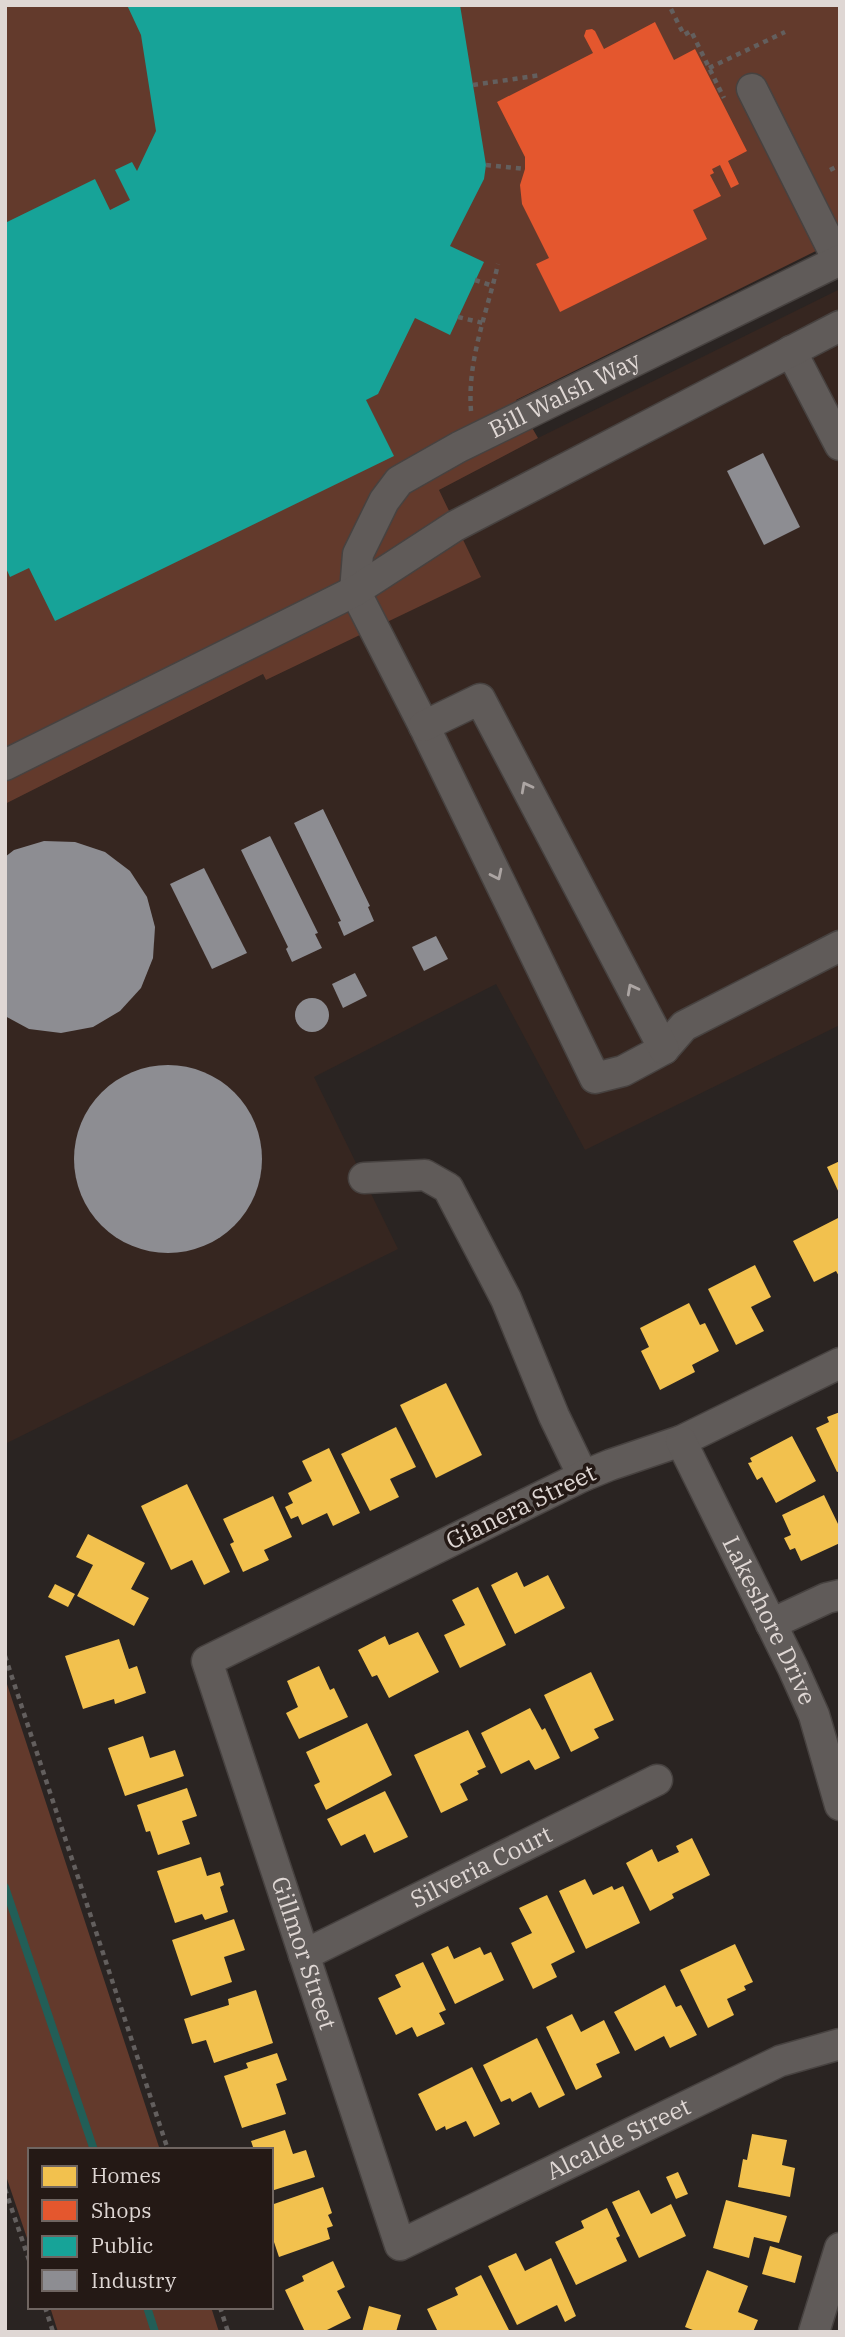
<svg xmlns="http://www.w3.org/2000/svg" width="845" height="2337" viewBox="0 0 845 2337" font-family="'IBM Plex Serif',serif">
	<rect width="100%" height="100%" fill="#2a2422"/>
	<!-- built -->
	<polygon fill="#362620" points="840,289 840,1025 585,1150 496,984 314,1077 398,1249 5,1444 5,804 263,674 266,680 480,577 439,490 538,438"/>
	<!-- green -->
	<g fill="#633a2c">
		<polygon points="5,5 840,5 840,239 516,400 538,438 439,490 481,577 266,680 263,674 5,804"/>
		<polygon points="5,1678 160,2150 30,2150 30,2247 5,2173"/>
		<polygon points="50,2307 211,2307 219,2332 58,2332"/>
	</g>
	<!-- homes -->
	<g fill="#f2c14e">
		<polygon points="840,1161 840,1195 827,1167"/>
		<polygon points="840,1217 840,1278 836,1271 814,1282 793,1241"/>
		<polygon points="755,1265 771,1297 751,1307 764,1331 736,1345 708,1289"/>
		<polygon points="689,1303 700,1325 705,1323 719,1351 692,1365 695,1372 660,1390 641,1351 649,1347 640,1328"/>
		<polygon points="446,1383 482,1455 436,1478 400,1405"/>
		<polygon points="840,1412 840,1471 837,1472 816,1428 829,1422 827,1417"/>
		<polygon points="396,1427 416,1467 390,1479 399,1497 370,1511 341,1454"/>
		<polygon points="792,1436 816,1481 776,1503 762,1477 757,1480 748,1463 752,1462 750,1458"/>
		<polygon points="329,1448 360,1513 333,1526 327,1513 302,1525 298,1516 291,1519 285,1507 293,1503 288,1493 312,1481 302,1461"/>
		<polygon points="187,1484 230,1572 204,1585 192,1560 171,1570 141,1506"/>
		<polygon points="824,1495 840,1528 840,1543 801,1561 795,1548 790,1550 784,1538 791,1535 782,1515"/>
		<polygon points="273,1496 292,1537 264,1550 269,1560 243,1572 230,1544 234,1542 223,1519"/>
		<polygon points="88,1534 145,1563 131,1589 149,1598 134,1626 77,1596 93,1565 76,1557"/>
		<polygon points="517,1572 524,1587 548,1575 565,1608 515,1634 491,1585"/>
		<polygon points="55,1584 75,1594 68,1607 48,1597"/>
		<polygon points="478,1587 506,1645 460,1668 444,1635 465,1625 452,1600"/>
		<polygon points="418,1632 439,1672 389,1698 377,1675 372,1677 358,1650 385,1636 389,1645"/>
		<polygon points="119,1639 129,1669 137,1666 146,1693 115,1704 114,1699 83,1709 65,1656"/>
		<polygon points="319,1666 330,1690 334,1688 348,1717 299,1739 286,1713 298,1707 287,1681"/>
		<polygon points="591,1672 614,1720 594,1729 599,1738 571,1752 544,1695"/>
		<polygon points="530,1708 542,1730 545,1728 560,1758 535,1770 529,1760 501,1774 481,1733"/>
		<polygon points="367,1723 392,1775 326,1810 314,1785 320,1782 306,1752"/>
		<polygon points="468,1730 486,1767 477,1771 479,1774 460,1784 468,1800 441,1813 414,1755"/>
		<polygon points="143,1736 150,1758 175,1750 184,1776 125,1796 108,1748"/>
		<polygon points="187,1788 197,1816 182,1821 190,1844 158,1855 150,1831 146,1832 137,1805"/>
		<polygon points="385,1791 408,1837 374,1853 365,1834 341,1846 327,1819"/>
		<polygon points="692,1838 710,1875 672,1894 674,1898 650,1911 626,1863 652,1849 658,1862 679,1852 676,1846"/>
		<polygon points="201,1857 207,1876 220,1872 224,1885 220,1887 228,1912 205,1920 202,1914 175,1923 157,1871"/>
		<polygon points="585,1879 593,1895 612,1886 614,1890 623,1886 640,1923 586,1949 559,1891"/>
		<polygon points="547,1895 575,1952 551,1964 557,1977 533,1989 511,1943 532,1933 519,1908"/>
		<polygon points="234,1919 245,1950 224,1957 232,1982 191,1996 172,1940"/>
		<polygon points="735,1944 753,1982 744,1986 746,1990 727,1999 734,2015 708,2028 680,1970"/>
		<polygon points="448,1946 454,1959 480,1947 484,1955 491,1952 504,1980 455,2004 431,1954"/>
		<polygon points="423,1962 446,2010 439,2013 445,2024 417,2037 412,2027 396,2035 378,1998 401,1987 395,1975"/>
		<polygon points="665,1985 676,2007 681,2005 697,2035 670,2048 664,2036 635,2051 614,2012"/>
		<polygon points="256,1990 273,2043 214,2063 206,2040 192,2044 184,2019 229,2005 228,1999"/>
		<polygon points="572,2014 581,2032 604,2020 620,2053 596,2064 602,2077 576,2090 546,2027"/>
		<polygon points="537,2038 565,2095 539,2108 531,2092 512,2102 510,2098 501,2102 483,2065"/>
		<polygon points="277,2053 287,2080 276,2084 286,2114 242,2128 224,2076 248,2068 246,2063"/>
		<polygon points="472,2067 500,2124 474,2137 466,2121 446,2130 445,2126 436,2131 418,2094"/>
		<polygon points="285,2130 293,2154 306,2150 315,2177 271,2191 271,2150 254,2150 251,2141"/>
		<polygon points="752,2134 787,2140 782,2165 795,2168 790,2197 738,2187 743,2159 747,2160"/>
		<polygon points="678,2172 688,2194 676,2199 666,2177"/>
		<polygon points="323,2187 332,2213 328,2215 333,2226 327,2228 330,2239 279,2257 271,2233 271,2205"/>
		<polygon points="639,2190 651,2214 671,2204 686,2236 639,2258 612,2202"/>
		<polygon points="726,2200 787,2216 779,2243 754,2237 749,2258 713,2248"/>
		<polygon points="607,2208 620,2236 616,2238 627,2261 576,2285 555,2242 584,2228 581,2221"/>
		<polygon points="770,2246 802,2256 795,2283 762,2274"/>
		<polygon points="516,2253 525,2271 551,2258 576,2316 565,2322 557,2305 517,2325 488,2266"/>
		<polygon points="333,2261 345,2287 337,2291 351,2318 323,2332 305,2332 285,2290 304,2281 302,2276"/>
		<polygon points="707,2270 748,2286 738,2312 758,2320 753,2332 698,2332 685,2327"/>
		<polygon points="481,2275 510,2332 438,2332 427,2309 458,2295 455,2288"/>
		<polygon points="369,2306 401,2315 396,2332 362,2332"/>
	</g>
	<!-- shops -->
	<polygon fill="#e4572e" points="655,22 674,60 695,49 747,151 728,161 739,184 731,188 720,165 712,169 714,173 710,175 721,196 693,210 707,239 560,312 536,264 549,258 522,204 520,185 525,169 525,157 497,102 593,53 584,36 586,30 592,29 595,31 604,49"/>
	<!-- public -->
	<polygon fill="#17a398" points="127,5 460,5 486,165 484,179 450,246 484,262 450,335 415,318 378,394 366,400 394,456 55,621 29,568 10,577 5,566 5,223 95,179 110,210 130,200 115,170 132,162 137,171 156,131 141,35"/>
	<!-- industry -->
	<g fill="#8d8d92">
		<polygon points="763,453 800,527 764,545 727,471"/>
		<polygon points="323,809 370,906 368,907 374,921 344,936 338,922 341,921 294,823"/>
		<polygon points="270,836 318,933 315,934 322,948 292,962 286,949 288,947 241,850"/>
		<polygon points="44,841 75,842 105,852 130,871 147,897 155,927 153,958 141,988 120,1011 93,1027 61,1033 29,1029 5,1016 5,857 14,850"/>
		<polygon points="204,868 247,953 212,969 170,884"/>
		<polygon points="436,936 448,959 424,971 412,947"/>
		<polygon points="355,973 367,996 343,1008 332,984"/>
		<circle cx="312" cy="1015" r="17"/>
		<circle cx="168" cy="1159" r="94"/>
	</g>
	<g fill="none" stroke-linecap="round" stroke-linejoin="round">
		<!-- stream -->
		<g stroke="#225e57" stroke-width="8">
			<polyline points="5,1887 94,2150"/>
			<polyline points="147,2307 155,2332"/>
		</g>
		<defs>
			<g id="minor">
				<polyline points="752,89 838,260"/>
				<polyline points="791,351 840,445"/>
				<polyline points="355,591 424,726 595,1078 623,1071 664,1049 684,1026 840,946"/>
				<path id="s1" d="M 355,591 L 358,554 L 384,501 L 399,481 L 459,447 L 840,260"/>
				<polyline points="424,726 480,699 664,1049"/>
				<polyline points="5,765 355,591 455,526 840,326"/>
				<polyline points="364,1178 425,1175 448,1188 506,1299 554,1416 583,1476"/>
				<path id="s2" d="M 840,1363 L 681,1441 L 610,1465 L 583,1476 L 207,1661 L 400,2245 L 780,2061 L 840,2044"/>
				<path id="s3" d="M 681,1441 L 793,1668 L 814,1715 L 840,1805"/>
				<polyline points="771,1624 827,1598 840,1595"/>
				<path id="s4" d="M 304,1955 L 657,1780"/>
				<polyline points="814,2332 840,2248"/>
			</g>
		</defs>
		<!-- minor casing -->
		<use href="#minor" stroke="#474240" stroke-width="33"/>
		<!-- path -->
		<g stroke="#635f5e" stroke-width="4.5" stroke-dasharray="5 5" stroke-linecap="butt">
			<polyline points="671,9 684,35 691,31 724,98"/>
			<polyline points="709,68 785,32"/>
			<polyline points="473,85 541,75"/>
			<polyline points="486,165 525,169"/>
			<polyline points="830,170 840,165"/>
			<polyline points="475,280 493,286"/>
			<polyline points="458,317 483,323"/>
			<path d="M 471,411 C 467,360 487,313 498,264"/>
			<polyline points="5,1656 168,2150"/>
			<polyline points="5,2189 30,2263"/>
			<polyline points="45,2307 53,2332"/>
			<polyline points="220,2307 228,2332"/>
		</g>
		<!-- minor -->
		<use href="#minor" stroke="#605b59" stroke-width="30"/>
	</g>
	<!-- one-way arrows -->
	<defs><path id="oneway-chevron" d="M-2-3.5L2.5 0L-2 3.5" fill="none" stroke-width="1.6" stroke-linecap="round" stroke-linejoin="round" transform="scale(1.75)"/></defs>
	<g stroke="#aca5a3">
		<use href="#oneway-chevron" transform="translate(526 787) rotate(-118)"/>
		<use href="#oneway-chevron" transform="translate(497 875) rotate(64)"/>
		<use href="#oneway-chevron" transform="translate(632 989) rotate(-118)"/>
	</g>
	<g text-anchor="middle" stroke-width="7" stroke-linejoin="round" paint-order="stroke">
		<!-- street labels -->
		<g font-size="24" fill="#dfd7d4" stroke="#241915">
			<text dy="8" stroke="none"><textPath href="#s1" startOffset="308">Bill Walsh Way</textPath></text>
			<text transform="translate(521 1507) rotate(-26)" y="8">Gianera Street</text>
			<text dy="8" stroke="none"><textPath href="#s3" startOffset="200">Lakeshore Drive</textPath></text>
			<text dy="8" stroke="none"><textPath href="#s4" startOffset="198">Silveria Court</textPath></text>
			<text dy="8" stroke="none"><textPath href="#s2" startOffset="1008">Gillmor Street</textPath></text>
			<text dy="8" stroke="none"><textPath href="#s2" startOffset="1558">Alcalde Street</textPath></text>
		</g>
	</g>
	<!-- border -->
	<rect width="845" height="2337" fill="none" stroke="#dfd7d4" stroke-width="14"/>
	<!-- legend -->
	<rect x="28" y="2148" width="245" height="161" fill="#241915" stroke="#6f6561" stroke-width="2"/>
	<rect x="42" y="2166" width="35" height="21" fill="#f2c14e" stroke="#6f6561" stroke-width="2"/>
	<text x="91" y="2183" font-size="21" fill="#dfd7d4">Homes</text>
	<rect x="42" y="2200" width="35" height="21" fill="#e4572e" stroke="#6f6561" stroke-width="2"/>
	<text x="91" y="2218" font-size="21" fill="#dfd7d4">Shops</text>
	<rect x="42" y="2236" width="35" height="21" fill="#17a398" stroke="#6f6561" stroke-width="2"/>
	<text x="91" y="2253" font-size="21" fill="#dfd7d4">Public</text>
	<rect x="42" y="2270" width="35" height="21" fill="#8d8d92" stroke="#6f6561" stroke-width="2"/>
	<text x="91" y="2288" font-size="21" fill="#dfd7d4">Industry</text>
</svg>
